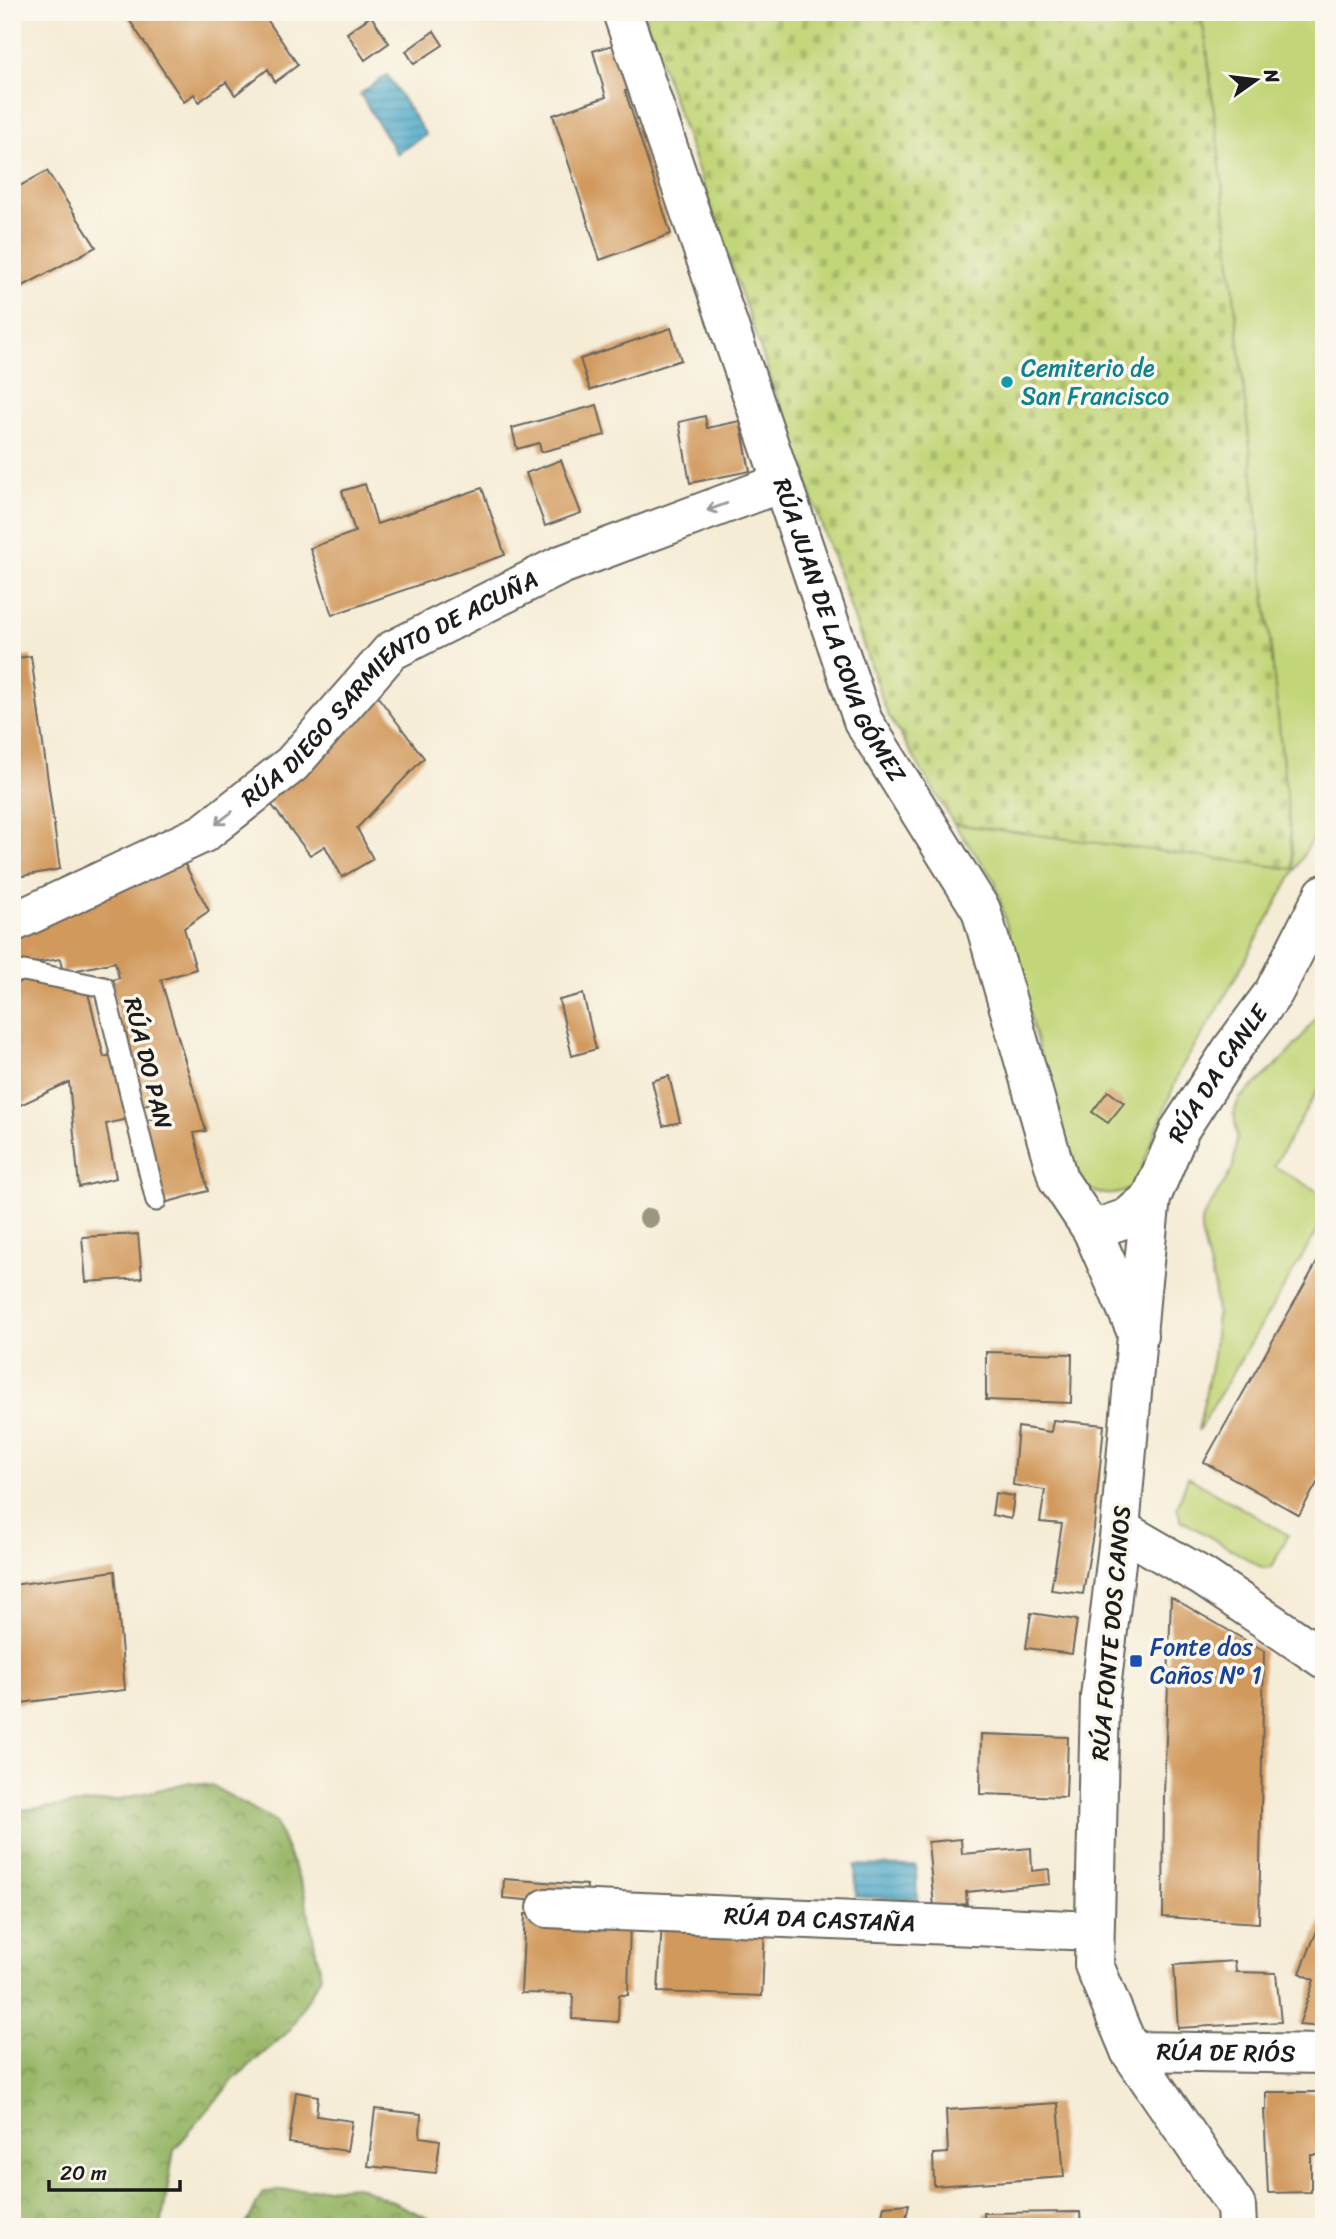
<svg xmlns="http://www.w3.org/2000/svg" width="1336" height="2239" viewBox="0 0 1336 2239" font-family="Sriracha,sans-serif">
	<defs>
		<pattern id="forest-crowns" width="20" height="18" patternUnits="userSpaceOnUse" patternTransform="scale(1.75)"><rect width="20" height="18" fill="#99b769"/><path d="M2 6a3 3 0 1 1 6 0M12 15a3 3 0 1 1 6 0" fill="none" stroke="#7c9456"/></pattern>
		<pattern id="cemetery-stones" width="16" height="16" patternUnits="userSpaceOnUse" patternTransform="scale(1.75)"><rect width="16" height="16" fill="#c2d679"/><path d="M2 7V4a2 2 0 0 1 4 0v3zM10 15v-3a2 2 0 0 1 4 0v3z" fill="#a6b768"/></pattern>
		<pattern id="water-rules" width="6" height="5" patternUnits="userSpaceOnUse" patternTransform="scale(1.75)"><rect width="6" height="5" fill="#4ba8c9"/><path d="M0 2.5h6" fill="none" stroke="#3e88a2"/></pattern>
	</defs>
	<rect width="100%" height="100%" fill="#fbf7ec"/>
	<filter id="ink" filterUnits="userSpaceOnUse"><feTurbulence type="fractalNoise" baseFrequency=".0143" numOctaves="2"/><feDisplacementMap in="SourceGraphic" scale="14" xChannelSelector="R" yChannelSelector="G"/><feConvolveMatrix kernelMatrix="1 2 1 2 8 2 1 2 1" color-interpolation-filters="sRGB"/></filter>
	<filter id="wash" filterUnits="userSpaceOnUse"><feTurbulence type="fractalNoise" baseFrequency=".00686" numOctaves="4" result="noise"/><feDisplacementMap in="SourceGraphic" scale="28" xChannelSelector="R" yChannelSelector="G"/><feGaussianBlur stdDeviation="1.57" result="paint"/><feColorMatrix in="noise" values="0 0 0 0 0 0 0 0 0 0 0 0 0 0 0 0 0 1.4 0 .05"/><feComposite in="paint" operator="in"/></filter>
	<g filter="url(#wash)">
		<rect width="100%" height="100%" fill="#f5ecd6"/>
		<!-- forest -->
		<g fill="url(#forest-crowns)" stroke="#5a6a42" stroke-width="2">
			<polygon points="190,1782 212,1786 275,1821 304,1891 321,1976 289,2031 234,2079 174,2150 161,2227 12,2227 12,1811 117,1800"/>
			<polygon points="357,2186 435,2221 439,2227 245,2227 263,2192"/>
		</g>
		<!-- cemetery -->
		<polygon fill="url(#cemetery-stones)" stroke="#6f794a" stroke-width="2" points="643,12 1200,12 1206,41 1224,198 1294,870 954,824 887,713"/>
		<!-- green -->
		<g fill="#c2d679" stroke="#6f794a" stroke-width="2">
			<path d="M 1200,12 L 1324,12 L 1324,818 L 1214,1016 L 1181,1068 L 1135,1185 C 1119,1198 1094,1198 1080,1181 C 1073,1173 1069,1160 1065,1151 L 995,881 L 954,824 L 1294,869 L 1224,198 L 1206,41 Z"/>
			<path d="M 1324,1003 L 1324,1079 L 1274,1166 L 1324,1195 L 1324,1220 L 1198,1431 L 1213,1356 L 1217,1315 L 1214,1284 L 1201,1232 L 1201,1221 L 1233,1168 L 1237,1136 L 1234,1113 L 1239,1099 C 1272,1070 1304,1043 1324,1003 Z"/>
			<polygon points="1188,1477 1288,1535 1272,1567 1263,1568 1181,1520 1177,1508"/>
		</g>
		<!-- water -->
		<g fill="url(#water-rules)" stroke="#346272" stroke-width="2">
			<polygon points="387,75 426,135 397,154 360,94"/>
			<polygon points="855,1865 916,1866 917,1899 856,1897"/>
		</g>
		<g id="blocks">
			<!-- building -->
			<g fill="#d1995b">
				<polygon points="124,12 262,12 298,65 275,82 268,69 235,95 226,82 199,102 194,94 184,102"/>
				<polygon points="371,16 389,43 365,60 347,33"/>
				<polygon points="434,31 443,45 414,64 406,51"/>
				<polygon points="623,42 638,88 625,91 671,234 600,260 553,115 606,97 593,51"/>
				<polygon points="47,171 96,247 12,292 12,190"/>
				<polygon points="671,328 681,360 590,390 580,359"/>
				<polygon points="597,405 605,435 541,452 539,443 517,449 512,428"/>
				<polygon points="705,416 707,428 740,421 750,471 690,483 679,422"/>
				<polygon points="561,460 581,513 545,526 526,473"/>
				<polygon points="365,484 377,524 482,488 505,555 332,615 310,548 355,532 342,491"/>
				<polygon points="31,656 60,869 12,878 12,659"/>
				<polygon points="375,693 424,758 357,828 373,859 342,877 325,846 310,855 268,800"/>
				<polygon points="180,855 209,911 184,928 196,969 161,980 206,1131 194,1133 208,1191 164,1203 144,1121 160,1117 156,1102 141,1106 110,981 119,978 115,962 63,973 60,959 12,966 12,933"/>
				<polygon points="26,976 87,989 104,1057 115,1054 132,1118 106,1124 116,1178 79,1187 69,1082 12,1109 12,982"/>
				<polygon points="583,994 596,1049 572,1056 559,1000"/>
				<polygon points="669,1076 680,1122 663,1126 652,1081"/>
				<polygon points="1108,1091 1124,1103 1108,1123 1092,1112"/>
				<polygon points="138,1234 142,1278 86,1282 82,1237"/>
				<polygon points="1324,1250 1324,1471 1299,1515 1204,1462"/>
				<polygon points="986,1352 1072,1354 1071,1403 986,1400"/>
				<polygon points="1053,1420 1104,1425 1094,1528 1083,1594 1051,1590 1062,1524 1040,1522 1045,1490 1013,1485 1018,1427 1051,1432"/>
				<polygon points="995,1493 1014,1496 1011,1519 992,1515"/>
				<polygon points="115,1571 125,1690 12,1704 12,1585"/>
				<polygon points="1171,1597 1264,1651 1259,1923 1163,1917 1164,1795"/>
				<polygon points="1031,1613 1077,1620 1072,1654 1026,1648"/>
				<polygon points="981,1734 1068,1737 1066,1797 980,1794"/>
				<polygon points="961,1839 962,1854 1031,1848 1032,1871 1049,1869 1050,1884 966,1892 967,1904 934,1907 928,1842"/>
				<polygon points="504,1879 587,1885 585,1905 503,1898"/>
				<polygon points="525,1914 630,1920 628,1995 619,1995 618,2022 572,2019 573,1994 521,1993"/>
				<polygon points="662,1921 765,1926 762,1996 658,1992"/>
				<polygon points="1320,1923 1324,1924 1324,2027 1299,2025 1314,1980 1300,1973"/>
				<polygon points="1235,1961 1236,1972 1276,1973 1281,2022 1178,2028 1174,1965"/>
				<polygon points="296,2092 318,2096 316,2116 352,2121 347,2151 289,2143"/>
				<polygon points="1266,2092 1324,2092 1324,2155 1311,2155 1311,2192 1268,2193 1264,2110 1266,2110"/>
				<polygon points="1058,2103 1064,2177 934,2186 933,2154 948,2153 946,2110"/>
				<polygon points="375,2109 421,2114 420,2137 440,2140 436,2173 368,2166"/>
				<polygon points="909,2204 904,2227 879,2227 884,2206"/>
				<polygon points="1080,2212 1081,2227 984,2227 984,2213"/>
			</g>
		</g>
	</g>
	<g filter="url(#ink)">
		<use href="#blocks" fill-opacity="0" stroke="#68655d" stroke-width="2"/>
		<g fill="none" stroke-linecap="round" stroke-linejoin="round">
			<defs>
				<polyline id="service" points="12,973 24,971 104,987 156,1201"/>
				<g id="minor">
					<path id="s1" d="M 622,12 L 863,721 L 981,910 L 1058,1179 L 1092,1230 L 1138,1335"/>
					<path id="s2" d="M 12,923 L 204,833 L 292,764 L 391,651 L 561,565 L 781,483"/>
					<polyline points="1151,1198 1141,1290 1120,1529 1100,1697 1094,1965 1130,2051 1236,2206 1237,2227"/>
					<path id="s3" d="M 1092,1230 L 1127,1218 L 1151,1198 L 1180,1129 L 1232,1049 L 1274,992 L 1324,894"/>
					<polyline points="1120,1529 1203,1577 1324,1659"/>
					<path id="s4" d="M 547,1908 L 1094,1931"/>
					<path id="s5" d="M 1130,2051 L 1324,2054"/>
				</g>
			</defs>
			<!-- service casing -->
			<use href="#service" stroke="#68655d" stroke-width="23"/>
			<!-- minor casing -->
			<use href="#minor" stroke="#68655d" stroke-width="42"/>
			<!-- service -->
			<use href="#service" stroke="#fff" stroke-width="19"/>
			<!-- minor -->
			<use href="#minor" stroke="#fff" stroke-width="38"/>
		</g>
		<!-- trees -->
		<circle fill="#99987f" cx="649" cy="1218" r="10"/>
		<!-- one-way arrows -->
		<defs><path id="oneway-shaft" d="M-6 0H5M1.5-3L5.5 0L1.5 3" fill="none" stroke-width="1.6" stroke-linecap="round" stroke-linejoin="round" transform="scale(1.75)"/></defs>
		<g stroke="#999">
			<use href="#oneway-shaft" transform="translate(717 507) rotate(160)"/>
			<use href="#oneway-shaft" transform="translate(224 818) rotate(142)"/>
		</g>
	</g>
	<!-- markers -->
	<circle fill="#0f9aa8" stroke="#fbf7ec" stroke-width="2.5" cx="1007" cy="382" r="7"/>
	<rect fill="#1a4fb4" stroke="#fbf7ec" stroke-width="2.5" x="1129" y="1654" width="14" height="14" rx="3.5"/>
	<g text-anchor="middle" stroke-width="7" stroke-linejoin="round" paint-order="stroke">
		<!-- culture labels -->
		<g font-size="24" fill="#0d838f" stroke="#fbf7ec" text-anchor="start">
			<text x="1021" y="376">Cemiterio de<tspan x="1021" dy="28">San Francisco</tspan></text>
		</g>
		<!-- street labels -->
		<g font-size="24" fill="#1c1c1c" stroke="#fbf7ec">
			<text dy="8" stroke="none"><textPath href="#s1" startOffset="656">RÚA JUAN DE LA COVA GÓMEZ</textPath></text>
			<text dy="8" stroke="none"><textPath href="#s2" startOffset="450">RÚA DIEGO SARMIENTO DE ACUÑA</textPath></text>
			<text transform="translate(148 1063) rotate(76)" y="8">RÚA DO PAN</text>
			<text dy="8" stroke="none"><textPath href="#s3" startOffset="210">RÚA DA CANLE</textPath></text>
			<text transform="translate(1111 1633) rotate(-85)" y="8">RÚA FONTE DOS CANOS</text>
			<text dy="8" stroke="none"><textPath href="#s4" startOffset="273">RÚA DA CASTAÑA</textPath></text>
			<text dy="8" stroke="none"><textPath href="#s5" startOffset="96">RÚA DE RIÓS</textPath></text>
		</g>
		<!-- transit labels -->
		<g font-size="24" fill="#164399" stroke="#fbf7ec" text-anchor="start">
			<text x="1150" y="1655">Fonte dos<tspan x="1150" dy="28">Caños Nº 1</tspan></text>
		</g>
	</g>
	<!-- margin -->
	<rect width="1336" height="2239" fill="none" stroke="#fbf7ec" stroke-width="42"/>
	<!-- north arrow -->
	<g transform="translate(1256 80) rotate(76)" stroke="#fbf7ec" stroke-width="5" paint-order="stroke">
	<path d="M0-5L12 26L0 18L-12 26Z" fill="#1c1c1c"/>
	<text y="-10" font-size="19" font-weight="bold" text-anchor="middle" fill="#1c1c1c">N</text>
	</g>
	<!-- scale -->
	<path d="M49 2180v10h131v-10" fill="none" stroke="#1c1c1c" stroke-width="3.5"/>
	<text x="60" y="2180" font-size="21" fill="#1c1c1c" stroke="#fbf7ec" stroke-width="5" paint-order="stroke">20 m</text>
</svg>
